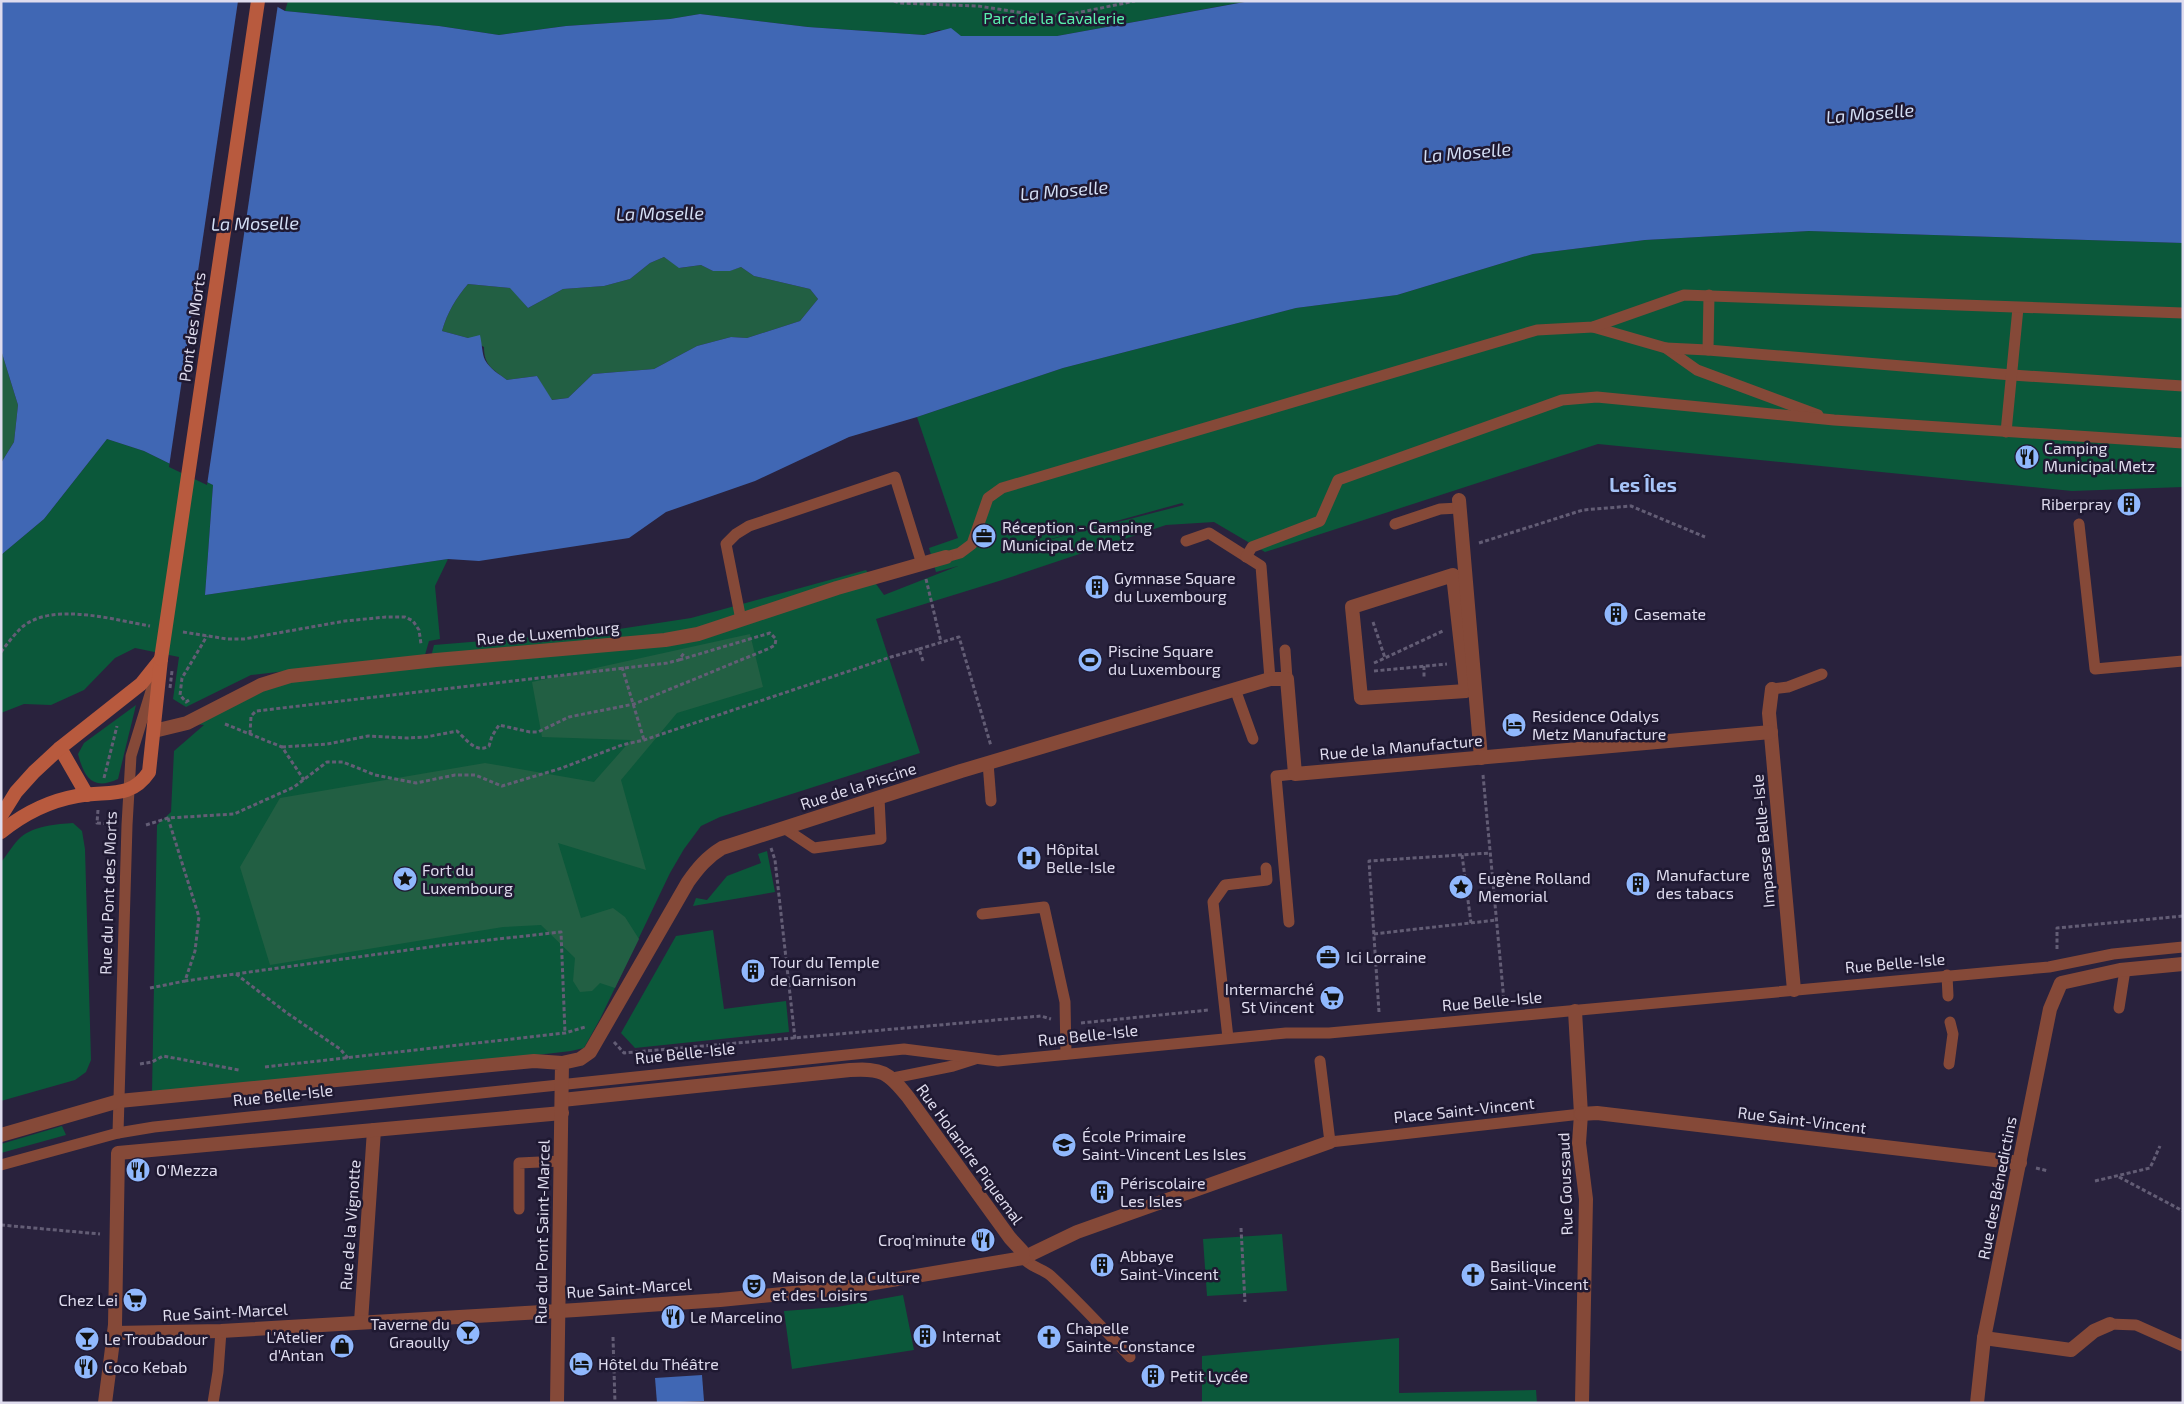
<svg xmlns="http://www.w3.org/2000/svg" width="2184" height="1404" viewBox="0 0 2184 1404" font-family="'Exo 2',sans-serif">
	<rect width="100%" height="100%" fill="#29223d"/>
	<!-- green -->
	<g fill="#0b583a" fill-rule="evenodd">
		<polygon points="288,1 1249,1 1057,36 961,36 939,30 924,35 808,27 700,14 670,19 566,26 499,35 439,26 285,11"/>
		<path d="M 1809,231 L 2183,243 L 2183,487 L 2072,491 L 1598,444 L 1265,552 L 1214,522 L 1166,525 L 999,581 L 876,619 L 920,753 L 720,817 L 701,826 L 684,849 L 670,873 L 600,1019 L 584,1048 L 571,1051 L 537,1055 L 152,1093 L 157,825 L 171,812 L 174,751 L 204,725 L 187,723 L 261,685 L 430,661 L 434,645 L 606,631 L 691,618 L 866,570 L 884,595 L 958,566 L 936,572 L 929,548 L 958,538 L 917,417 L 1063,368 L 1296,308 L 1397,295 L 1533,254 L 1645,240 ZM 1182,503 L 1184,505 L 1029,545 Z"/>
		<polygon points="107,439 144,451 213,485 205,595 448,559 435,586 440,639 429,641 425,655 251,675 186,707 173,699 179,657 135,648 115,658 84,690 51,705 24,704 1,713 1,555 44,519"/>
		<path d="M 136,705 L 118,779 C 92,791 84,777 78,754 L 84,743 Z"/>
		<path d="M 73,823 L 82,831 L 85,849 L 91,1060 L 86,1072 L 75,1080 L 1,1101 L 1,862 C 8,854 13,844 21,837 C 34,826 57,824 73,823 Z"/>
		<polygon points="767,851 775,892 693,906 696,898 707,900 727,876 761,863 758,854"/>
		<polygon points="713,930 724,1009 786,1001 789,1032 635,1048 621,1033 676,936"/>
		<polygon points="62,1126 66,1135 1,1153 1,1144"/>
		<polygon points="1282,1234 1287,1291 1207,1296 1203,1239"/>
		<polygon points="903,1295 914,1350 792,1369 784,1311 837,1307"/>
		<polygon points="1399,1338 1399,1393 1536,1390 1537,1403 1202,1403 1202,1356"/>
	</g>
	<!-- forest -->
	<g fill="#225f43">
		<path d="M 664,257 L 680,268 L 701,265 L 713,271 L 729,271 L 741,267 L 754,276 L 810,289 L 818,299 L 800,321 L 747,338 L 731,337 L 697,346 L 654,369 L 593,374 L 568,398 L 551,400 L 537,376 L 507,380 C 493,369 484,366 484,347 L 468,338 L 442,331 C 447,313 456,298 468,284 L 511,288 L 528,308 L 563,289 L 604,286 L 630,279 L 650,263 Z"/>
		<polygon points="1,350 18,405 14,442 1,463"/>
		<polygon points="750,634 763,687 677,713 621,780 646,870 558,843 581,918 613,908 625,917 639,939 615,988 600,983 592,991 580,992 573,981 575,958 541,925 503,927 270,965 240,867 280,798 485,763 594,782 631,740 542,737 532,682"/>
	</g>
	<!-- water -->
	<g fill="#4067b4" fill-rule="evenodd">
		<path d="M 1,1 L 267,1 L 285,11 L 439,26 L 499,35 L 566,26 L 670,19 L 700,14 L 808,27 L 924,35 L 951,28 L 961,36 L 1057,36 L 1250,1 L 2183,1 L 2183,243 L 1809,231 L 1645,240 L 1533,254 L 1397,295 L 1296,308 L 1063,368 L 917,417 L 849,437 L 755,481 L 666,512 L 629,538 L 479,561 L 448,559 L 205,595 L 213,485 L 144,451 L 107,439 L 44,519 L 1,555 L 1,463 L 14,442 L 18,405 L 1,350 ZM 664,257 L 679,268 L 701,265 L 713,271 L 730,271 L 741,267 L 754,276 L 810,289 L 818,299 L 800,321 L 747,338 L 731,337 L 697,346 L 654,369 L 593,374 L 568,398 L 552,400 L 537,376 L 507,380 C 499,374 490,369 485,360 C 482,354 482,343 480,335 L 468,338 L 442,331 C 447,313 456,298 468,284 L 510,288 L 528,308 L 563,289 L 604,286 L 630,279 L 650,263 Z"/>
		<polygon points="702,1375 704,1401 657,1403 655,1378"/>
	</g>
	<!-- pier -->
	<polygon fill="#29223d" points="238,1 273,1 278,4 207,485 169,467"/>
	<g fill="none" stroke-linecap="round" stroke-linejoin="round">
		<!-- path -->
		<g stroke="#635d75" stroke-width="3" stroke-dasharray="4 2.5" stroke-linecap="butt">
			<polyline points="894,1 900,3 978,6 1030,14 1062,16 1135,1"/>
			<polyline points="1479,543 1583,510 1631,506 1705,537"/>
			<polyline points="926,579 941,642"/>
			<polyline points="1373,622 1385,658"/>
			<polyline points="183,632 227,639 244,639 345,621 386,617 405,617 413,621 419,630 421,644"/>
			<polyline points="919,649 959,637 991,746"/>
			<path d="M 1,652 C 7,644 14,635 21,628 C 51,601 114,620 150,626"/>
			<polyline points="1374,663 1443,631"/>
			<polyline points="1424,666 1424,678"/>
			<polyline points="622,667 644,740"/>
			<polyline points="1374,671 1447,664"/>
			<polyline points="189,700 186,702 180,695 182,678 207,636"/>
			<polyline points="225,724 282,747 304,780"/>
			<polyline points="250,734 251,716 256,711 667,663 679,660 684,653"/>
			<path d="M 282,747 L 327,744 L 368,736 L 407,738 L 426,737 L 457,731 C 466,739 476,754 489,746 L 492,736 L 499,725 L 530,732 L 538,732 L 569,717 L 634,704 L 770,648 L 775,645 L 776,639 L 770,633 L 679,660"/>
			<polyline points="1483,775 1504,1001"/>
			<polyline points="104,778 117,726"/>
			<polyline points="98,810 97,823 111,824"/>
			<polyline points="168,818 199,917 195,951 185,981 444,945 561,932 565,1033"/>
			<polyline points="146,825 168,818 234,814 294,787 327,762 343,762 375,775 416,783 455,775 475,775 502,786 562,768 622,745 644,740 891,657 919,649 923,661"/>
			<polyline points="771,848 775,860 795,1039"/>
			<polyline points="1462,855 1471,923"/>
			<polyline points="1374,934 1496,920"/>
			<polyline points="2057,949 2057,928 2183,916"/>
			<polyline points="236,974 287,1013 340,1049 348,1058"/>
			<polyline points="150,988 185,981"/>
			<polyline points="1241,1007 1277,1003"/>
			<polyline points="1379,1012 1369,861 1490,853"/>
			<polyline points="1081,1023 1209,1010"/>
			<polyline points="614,1042 624,1053 1041,1016 1051,1019"/>
			<polyline points="140,1064 152,1062 163,1056 239,1070"/>
			<polyline points="265,1067 565,1033 585,1027"/>
			<polyline points="2036,1168 2048,1171"/>
			<polyline points="2119,1177 2183,1211"/>
			<polyline points="2095,1181 2150,1168 2160,1146"/>
			<polyline points="1,1225 100,1234"/>
			<polyline points="1241,1228 1245,1302"/>
			<polyline points="613,1337 615,1403"/>
		</g>
		<!-- service -->
		<g stroke="#854938" stroke-width="11">
			<polyline points="1593,327 1666,348 1697,370 1818,415"/>
			<polyline points="1666,348 1708,350 2012,375 2183,386"/>
			<polyline points="1708,350 1709,295"/>
			<polyline points="2006,432 2018,308"/>
			<polyline points="1395,524 1440,509 1459,508"/>
			<polyline points="2079,524 2095,669 2183,661"/>
			<polyline points="1186,541 1209,533 1261,566 1270,679"/>
			<polyline points="946,557 960,553 972,544 988,498 1002,488 1537,330 1593,327 1684,295 2183,313"/>
			<polyline points="1246,557 1252,547 1320,521 1338,480 1562,400 1597,397 1834,420 2183,443"/>
			<polyline points="741,620 726,544 736,534 749,526 895,477 922,564"/>
			<polyline points="1285,650 1287,679"/>
			<polyline points="1235,689 1253,739"/>
			<polyline points="1772,689 1788,687 1822,674"/>
			<polyline points="988,763 991,801"/>
			<polyline points="784,828 814,848 881,839 879,798"/>
			<polyline points="982,914 1044,907 1065,1002 1066,1054"/>
			<polyline points="1289,922 1276,776 1295,774"/>
			<polyline points="1947,975 1948,996"/>
			<polyline points="2119,1008 2125,970"/>
			<polyline points="1228,1038 1213,902 1225,885 1267,880 1266,868"/>
			<polyline points="1320,1061 1330,1142 1581,1114"/>
			<polyline points="1949,1064 1953,1034 1950,1022"/>
			<polyline points="893,1078 953,1066 975,1059"/>
			<polyline points="118,1133 127,825 131,756 155,678"/>
			<polyline points="1,1165 118,1133 154,1127 904,1049 998,1061 1286,1033 1329,1033 2049,967 2113,954 2183,947"/>
			<polyline points="519,1209 519,1163 561,1161"/>
			<path d="M 1023,1258 C 1032,1268 1042,1268 1051,1276 C 1079,1302 1104,1329 1130,1357"/>
			<polyline points="2110,1324 2136,1325 2183,1346"/>
			<polyline points="213,1403 218,1372 221,1331"/>
		</g>
		<!-- pedestrian -->
		<g stroke="#854938" stroke-width="14">
			<polygon points="1453,575 1466,691 1361,698 1352,607"/>
			<polyline points="1023,1258 1077,1232 1330,1142"/>
		</g>
		<!-- minor -->
		<g stroke="#854938" stroke-width="14">
			<polyline points="1459,500 1481,758"/>
			<polyline points="1772,689 1769,713 1794,990"/>
			<polyline points="154,731 187,723 261,685 290,676 436,660 665,640 698,634 837,588 946,557"/>
			<polyline points="1575,1011 1581,1114 1579,1143 1586,1199 1582,1403"/>
			<path d="M 562,1063 L 580,1059 L 590,1052 L 688,882 C 698,868 707,857 722,848 L 961,771 L 1270,679 L 1287,679 L 1295,774 L 1771,732"/>
			<polyline points="1581,1114 1597,1113 2020,1163"/>
			<polyline points="361,1322 374,1130"/>
			<path d="M 114,1333 L 221,1331 L 576,1310 L 720,1300 L 844,1288 L 1023,1258 L 1022,1251 L 1010,1238 L 908,1097 C 888,1072 882,1068 850,1070 L 562,1100"/>
			<polyline points="1984,1338 2071,1350 2094,1331 2110,1324"/>
			<polyline points="105,1403 115,1325 118,1153 562,1113"/>
			<polyline points="1977,1403 1984,1338 2050,1009 2061,983 2120,970 2183,964"/>
		</g>
		<!-- tertiary -->
		<polyline stroke="#854938" stroke-width="14" points="1,1135 119,1101 534,1061 562,1063 557,1403"/>
		<!-- secondary -->
		<g stroke="#b85a3e" stroke-width="14">
			<polyline points="60,748 87,795"/>
			<polyline points="1,816 16,792 34,772 60,748 141,684 161,659"/>
			<path d="M 1,832 C 22,815 49,801 77,796 C 107,790 130,800 149,772 L 161,659"/>
		</g>
		<!-- path-bridge -->
		<polyline stroke="#635d75" stroke-width="3" stroke-dasharray="4 2.5" stroke-linecap="butt" points="170,688 172,671"/>
		<!-- secondary-bridge -->
		<polyline stroke="#b85a3e" stroke-width="14" points="161,659 258,1"/>
	</g>
	<!-- icons -->
	<defs>
		<symbol id="restaurant-disc" viewBox="-11 -11 22 22"><circle r="9.5" fill="#90b8fd" stroke="#1f1932"/><path d="M-5-6h1v4h1v-4h1v4h1v-4h1v5L-1.5 .5V6h-2V.5L-5-1ZM5-6V6H3V1.5H1.5Q1.5-4 5-6Z" fill="#111"/></symbol>
		<symbol id="building-disc" viewBox="-11 -11 22 22"><circle r="9.5" fill="#90b8fd" stroke="#1f1932"/><path d="M-4-6H4V6H1V3H-1V6H-4ZM-2.5-4.3h1.7v1.8h-1.7ZM.8-4.3h1.7v1.8H.8ZM-2.5-1h1.7V.8h-1.7ZM.8-1h1.7V.8H.8Z" fill="#111"/></symbol>
		<symbol id="office-disc" viewBox="-11 -11 22 22"><circle r="9.5" fill="#90b8fd" stroke="#1f1932"/><path d="M-6-3h4V-5.5h4V-3h4V5H-6ZM-1-4.5V-3h2v-1.5ZM-6 0V1H6V0Z" fill="#111"/></symbol>
		<symbol id="stadium-disc" viewBox="-11 -11 22 22"><circle r="9.5" fill="#90b8fd" stroke="#1f1932"/><path d="M0-5a6.5 5 0 1 0 0 10a6.5 5 0 1 0 0-10ZM-3.5-1.8h7v3.6h-7Z" fill="#111"/></symbol>
		<symbol id="hotel-disc" viewBox="-11 -11 22 22"><circle r="9.5" fill="#90b8fd" stroke="#1f1932"/><path d="M-6-4.5h1.5V1H6V5H4.5V3h-9V5H-6ZM-4 0a1.8 1.8 0 1 1 3.6 0ZM.5 0V-2.5h3Q6-2.5 6 0Z" fill="#111"/></symbol>
		<symbol id="hospital-disc" viewBox="-11 -11 22 22"><circle r="9.5" fill="#90b8fd" stroke="#1f1932"/><path d="M-5-5h3v3.5h4V-5h3V5h-3V1.5h-4V5h-3Z" fill="#111"/></symbol>
		<symbol id="sight-disc" viewBox="-11 -11 22 22"><circle r="9.5" fill="#90b8fd" stroke="#1f1932"/><path d="M0-6L1.8-2.2L6-1.7L2.9 1.2L3.7 5.4L0 3.3L-3.7 5.4L-2.9 1.2L-6-1.7L-1.8-2.2Z" fill="#111"/></symbol>
		<symbol id="supermarket-disc" viewBox="-11 -11 22 22"><circle r="9.5" fill="#90b8fd" stroke="#1f1932"/><path d="M-6-5.5h2.5l.6 2H6L4.5 2H-2.5L-4.4-4H-6ZM-1.5 3.2a1.3 1.3 0 1 0 .1 0ZM3 3.2a1.3 1.3 0 1 0 .1 0Z" fill="#111"/></symbol>
		<symbol id="school-disc" viewBox="-11 -11 22 22"><circle r="9.5" fill="#90b8fd" stroke="#1f1932"/><path d="M0-5L7-2L0 1L-7-2ZM-4 1L0 2.5L4 1V4Q0 6-4 4Z" fill="#111"/></symbol>
		<symbol id="church-disc" viewBox="-11 -11 22 22"><circle r="9.5" fill="#90b8fd" stroke="#1f1932"/><path d="M-1.2-6h2.4v3.5h3.3v2.4h-3.3V6h-2.4V-.1h-3.3v-2.4h3.3Z" fill="#111"/></symbol>
		<symbol id="theatre-disc" viewBox="-11 -11 22 22"><circle r="9.5" fill="#90b8fd" stroke="#1f1932"/><path d="M-5-5.5Q0-4 5-5.5V0Q5 5 0 6Q-5 5-5 0ZM-3.3-2.5H-1v1.5H-3.3ZM1-2.5H3.3v1.5H1ZM-2.8 1Q0 5.5 2.8 1Z" fill="#111"/></symbol>
		<symbol id="bar-disc" viewBox="-11 -11 22 22"><circle r="9.5" fill="#90b8fd" stroke="#1f1932"/><path d="M-6-5H6L.8 .8V4.5H3.5V6h-7V4.5H-.8V.8Z" fill="#111"/></symbol>
		<symbol id="shop-disc" viewBox="-11 -11 22 22"><circle r="9.5" fill="#90b8fd" stroke="#1f1932"/><path d="M-5-2.5h2.3a2.7 3.5 0 0 1 5.4 0H5L5.5 6h-11ZM-1.5-2.5h3a1.5 2.3 0 0 0-3 0Z" fill="#111"/></symbol>
	</defs>
	<g fill-rule="evenodd">
		<use href="#restaurant-disc" x="2013" y="443" width="28" height="28"/>
		<use href="#building-disc" x="2115" y="490" width="28" height="28"/>
		<use href="#office-disc" x="970" y="522" width="28" height="28"/>
		<use href="#building-disc" x="1083" y="573" width="28" height="28"/>
		<use href="#building-disc" x="1602" y="600" width="28" height="28"/>
		<use href="#stadium-disc" x="1076" y="646" width="28" height="28"/>
		<use href="#hotel-disc" x="1500" y="711" width="28" height="28"/>
		<use href="#hospital-disc" x="1015" y="844" width="28" height="28"/>
		<use href="#sight-disc" x="391" y="865" width="28" height="28"/>
		<use href="#building-disc" x="1624" y="870" width="28" height="28"/>
		<use href="#sight-disc" x="1447" y="873" width="28" height="28"/>
		<use href="#office-disc" x="1314" y="943" width="28" height="28"/>
		<use href="#building-disc" x="739" y="957" width="28" height="28"/>
		<use href="#supermarket-disc" x="1318" y="984" width="28" height="28"/>
		<use href="#school-disc" x="1050" y="1131" width="28" height="28"/>
		<use href="#restaurant-disc" x="124" y="1156" width="28" height="28"/>
		<use href="#building-disc" x="1088" y="1178" width="28" height="28"/>
		<use href="#restaurant-disc" x="969" y="1226" width="28" height="28"/>
		<use href="#building-disc" x="1088" y="1251" width="28" height="28"/>
		<use href="#church-disc" x="1459" y="1261" width="28" height="28"/>
		<use href="#theatre-disc" x="740" y="1272" width="28" height="28"/>
		<use href="#supermarket-disc" x="121" y="1286" width="28" height="28"/>
		<use href="#restaurant-disc" x="659" y="1303" width="28" height="28"/>
		<use href="#bar-disc" x="454" y="1319" width="28" height="28"/>
		<use href="#building-disc" x="911" y="1322" width="28" height="28"/>
		<use href="#church-disc" x="1035" y="1323" width="28" height="28"/>
		<use href="#bar-disc" x="73" y="1325" width="28" height="28"/>
		<use href="#shop-disc" x="328" y="1332" width="28" height="28"/>
		<use href="#hotel-disc" x="567" y="1350" width="28" height="28"/>
		<use href="#restaurant-disc" x="72" y="1353" width="28" height="28"/>
		<use href="#building-disc" x="1139" y="1362" width="28" height="28"/>
	</g>
	<g text-anchor="middle" stroke-width="5" stroke-linejoin="round" paint-order="stroke">
		<!-- park labels -->
		<g font-size="16" fill="#59f0ad" stroke="#1f1932">
			<text x="1054" y="24">Parc de la Cavalerie</text>
		</g>
		<!-- street labels -->
		<g font-size="16" fill="#dfdcee" stroke="#1f1932">
			<text transform="translate(192 327) rotate(-82)" y="6">Pont des Morts</text>
			<text transform="translate(548 633) rotate(-5)" y="6">Rue de Luxembourg</text>
			<text transform="translate(1401 747) rotate(-5)" y="6">Rue de la Manufacture</text>
			<text transform="translate(858 786) rotate(-18)" y="6">Rue de la Piscine</text>
			<text transform="translate(1763 841) rotate(-95)" y="6">Impasse Belle-Isle</text>
			<text transform="translate(108 893) rotate(-88)" y="6">Rue du Pont des Morts</text>
			<text transform="translate(1895 963) rotate(-5)" y="6">Rue Belle-Isle</text>
			<text transform="translate(1492 1001) rotate(-5)" y="6">Rue Belle-Isle</text>
			<text transform="translate(1088 1035) rotate(-6)" y="6">Rue Belle-Isle</text>
			<text transform="translate(685 1053) rotate(-6)" y="6">Rue Belle-Isle</text>
			<text transform="translate(283 1095) rotate(-6)" y="6">Rue Belle-Isle</text>
			<text transform="translate(1464 1110) rotate(-6)" y="6">Place Saint-Vincent</text>
			<text transform="translate(1802 1120) rotate(7)" y="6">Rue Saint-Vincent</text>
			<text transform="translate(970 1154) rotate(54)" y="6">Rue Holandre Piquemal</text>
			<text transform="translate(1565 1184) rotate(-92)" y="6">Rue Goussaud</text>
			<text transform="translate(1997 1188) rotate(-79)" y="6">Rue des Bénedictins</text>
			<text transform="translate(350 1225) rotate(-86)" y="6">Rue de la Vignotte</text>
			<text transform="translate(542 1232) rotate(-89)" y="6">Rue du Pont Saint-Marcel</text>
			<text transform="translate(629 1288) rotate(-4)" y="6">Rue Saint-Marcel</text>
			<text transform="translate(225 1312) rotate(-3)" y="6">Rue Saint-Marcel</text>
		</g>
		<!-- poi labels -->
		<g font-size="16" fill="#dfdcee" stroke="#1f1932" text-anchor="start">
			<text x="2044" y="454">Camping<tspan x="2044" dy="18">Municipal Metz</tspan></text>
			<text x="2112" y="510" text-anchor="end">Riberpray</text>
			<text x="1002" y="533">Réception - Camping<tspan x="1002" dy="18">Municipal de Metz</tspan></text>
			<text x="1114" y="584">Gymnase Square<tspan x="1114" dy="18">du Luxembourg</tspan></text>
			<text x="1634" y="620">Casemate</text>
			<text x="1108" y="657">Piscine Square<tspan x="1108" dy="18">du Luxembourg</tspan></text>
			<text x="1532" y="722">Residence Odalys<tspan x="1532" dy="18">Metz Manufacture</tspan></text>
			<text x="1046" y="855">Hôpital<tspan x="1046" dy="18">Belle-Isle</tspan></text>
			<text x="422" y="876">Fort du<tspan x="422" dy="18">Luxembourg</tspan></text>
			<text x="1656" y="881">Manufacture<tspan x="1656" dy="18">des tabacs</tspan></text>
			<text x="1478" y="884">Eugène Rolland<tspan x="1478" dy="18">Memorial</tspan></text>
			<text x="1346" y="963">Ici Lorraine</text>
			<text x="770" y="968">Tour du Temple<tspan x="770" dy="18">de Garnison</tspan></text>
			<text x="1314" y="995" text-anchor="end">Intermarché<tspan x="1314" dy="18">St Vincent</tspan></text>
			<text x="1082" y="1142">École Primaire<tspan x="1082" dy="18">Saint-Vincent Les Isles</tspan></text>
			<text x="156" y="1176">O'Mezza</text>
			<text x="1120" y="1189">Périscolaire<tspan x="1120" dy="18">Les Isles</tspan></text>
			<text x="966" y="1246" text-anchor="end">Croq'minute</text>
			<text x="1120" y="1262">Abbaye<tspan x="1120" dy="18">Saint-Vincent</tspan></text>
			<text x="1490" y="1272">Basilique<tspan x="1490" dy="18">Saint-Vincent</tspan></text>
			<text x="772" y="1283">Maison de la Culture<tspan x="772" dy="18">et des Loisirs</tspan></text>
			<text x="118" y="1306" text-anchor="end">Chez Lei</text>
			<text x="690" y="1323">Le Marcelino</text>
			<text x="450" y="1330" text-anchor="end">Taverne du<tspan x="450" dy="18">Graoully</tspan></text>
			<text x="1066" y="1334">Chapelle<tspan x="1066" dy="18">Sainte-Constance</tspan></text>
			<text x="942" y="1342">Internat</text>
			<text x="324" y="1343" text-anchor="end">L'Atelier<tspan x="324" dy="18">d'Antan</tspan></text>
			<text x="104" y="1345">Le Troubadour</text>
			<text x="598" y="1370">Hôtel du Théâtre</text>
			<text x="104" y="1373">Coco Kebab</text>
			<text x="1170" y="1382">Petit Lycée</text>
		</g>
		<!-- water labels -->
		<g font-size="18" font-style="italic" fill="#d3def4" stroke="#1f1932">
			<text transform="translate(1870 114) rotate(-5)" y="6">La Moselle</text>
			<text transform="translate(1467 153) rotate(-5)" y="6">La Moselle</text>
			<text transform="translate(1064 191) rotate(-5)" y="6">La Moselle</text>
			<text transform="translate(660 214) rotate(-1)" y="6">La Moselle</text>
			<text transform="translate(255 224) rotate(-1)" y="6">La Moselle</text>
		</g>
		<!-- quarter labels -->
		<g font-size="19" font-weight="bold" fill="#a6c4f8" stroke="#1f1932">
			<text x="1643" y="492">Les Îles</text>
		</g>
	</g>
	<!-- border -->
	<rect width="2184" height="1404" fill="none" stroke="#dfdcee" stroke-width="5"/>
</svg>
